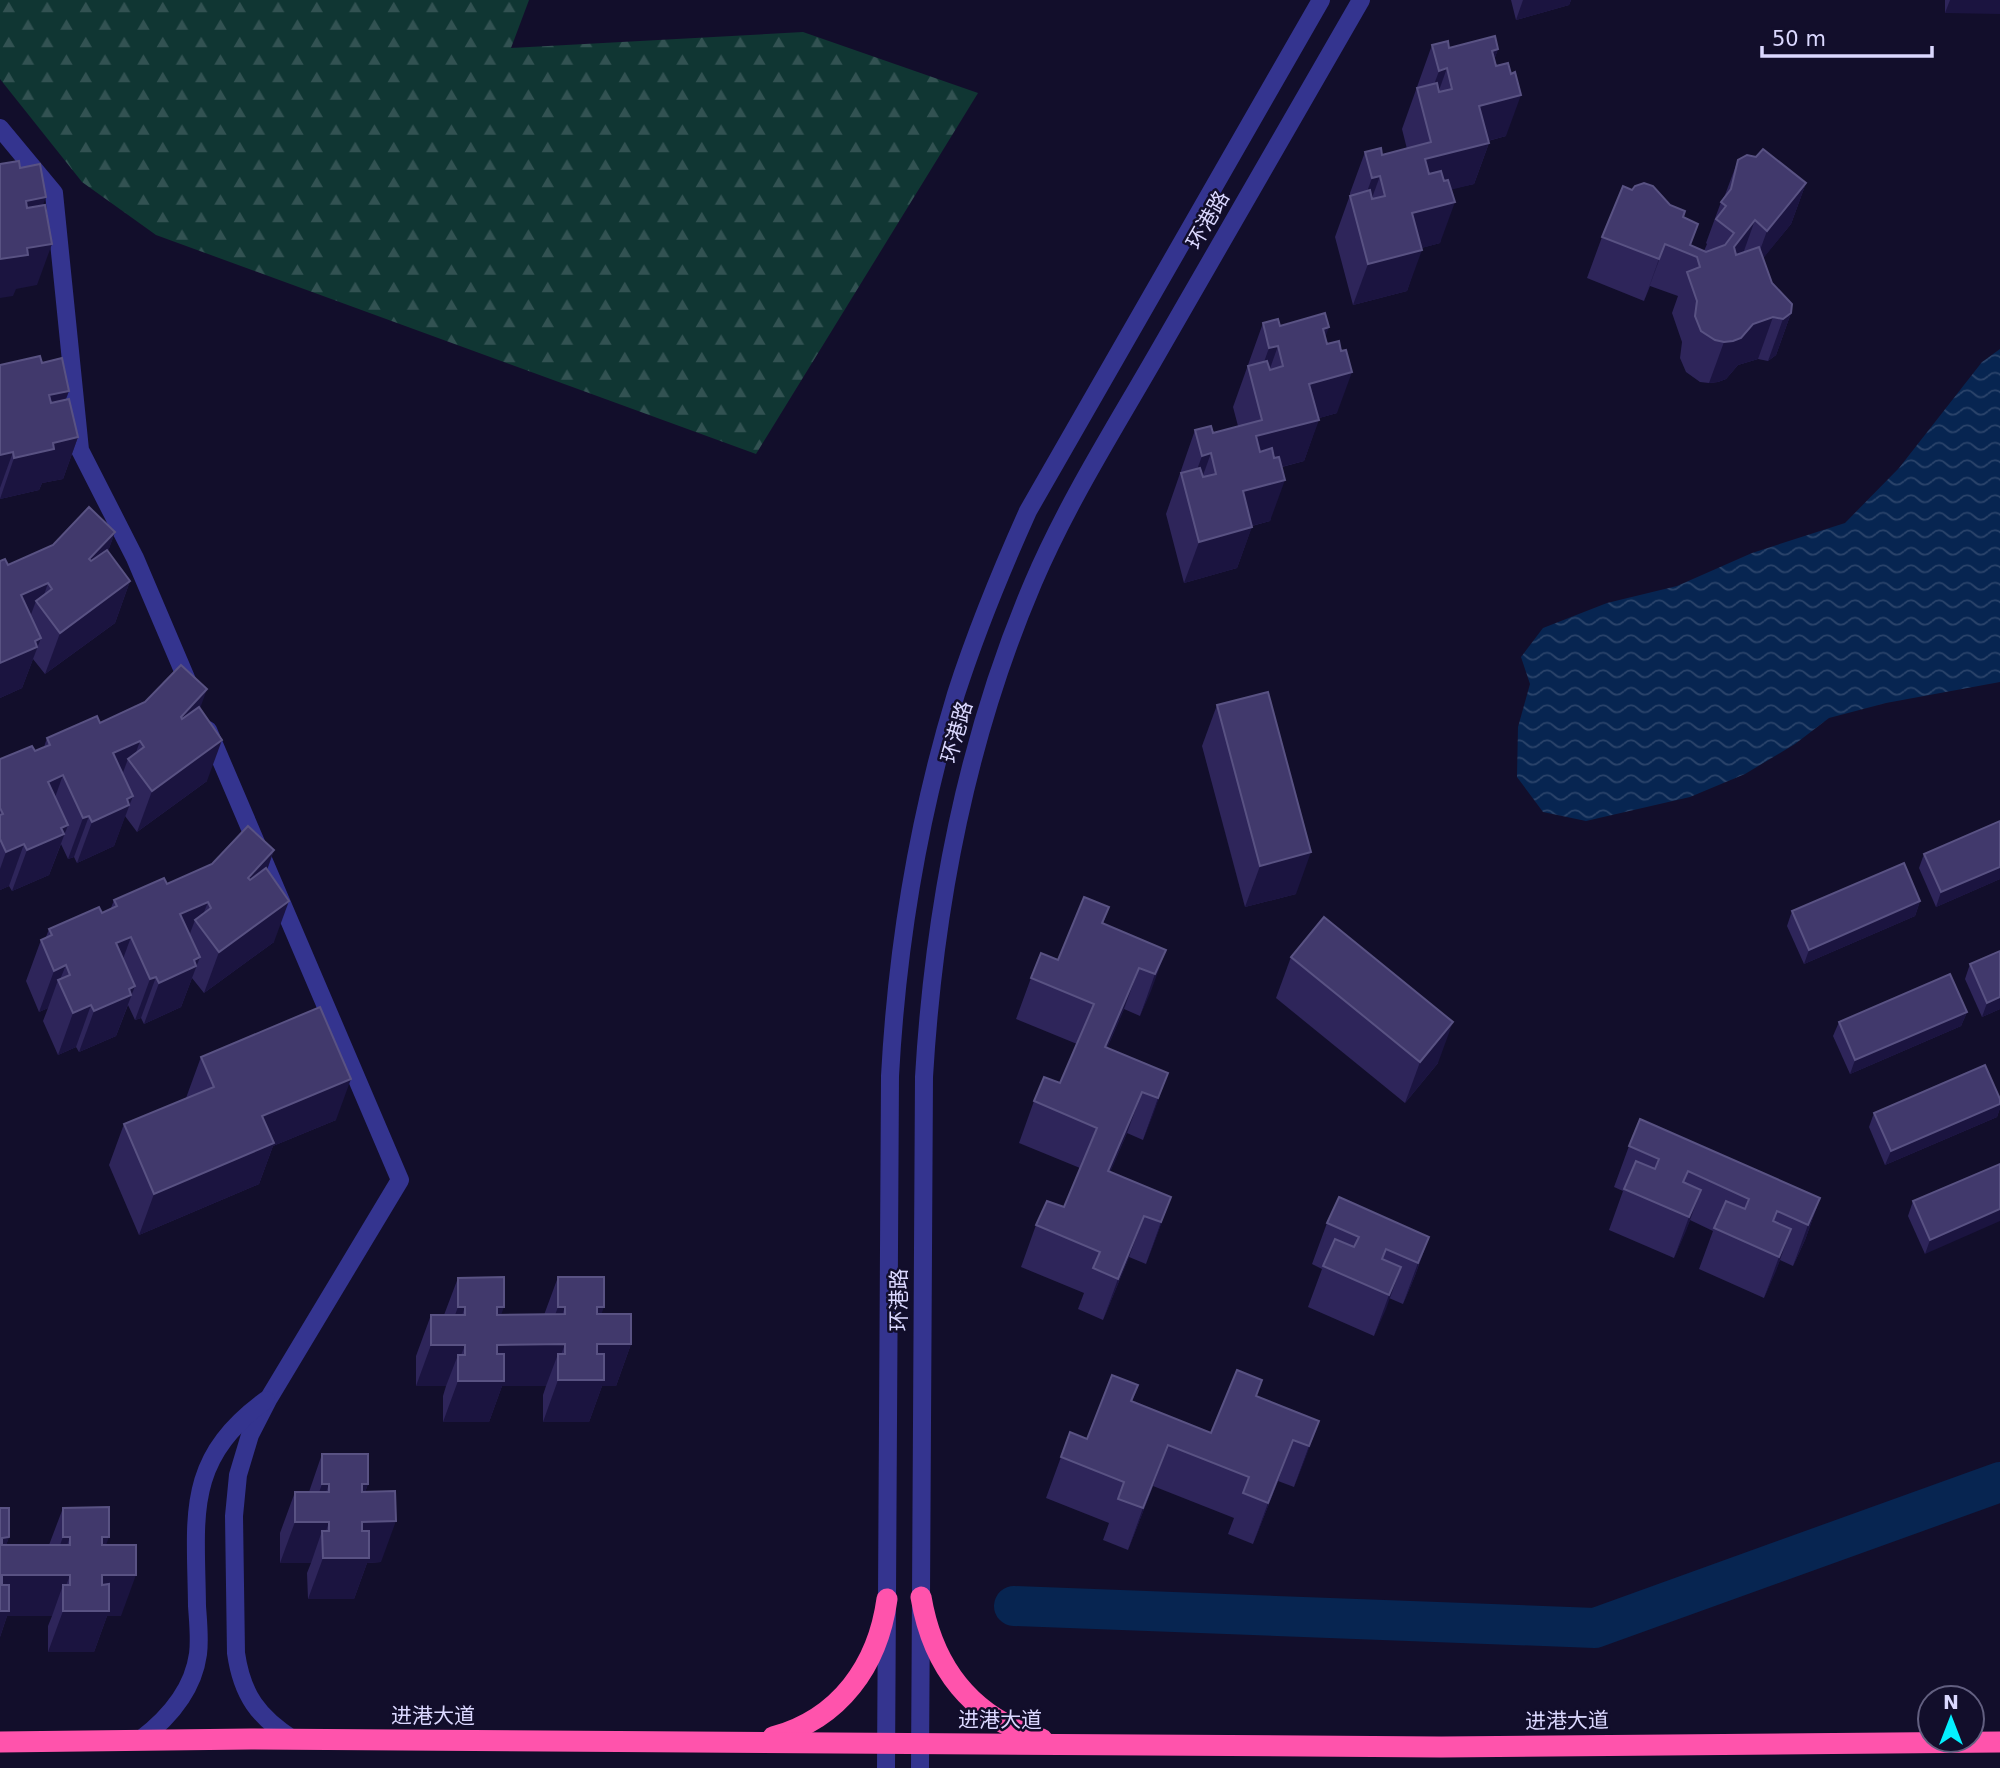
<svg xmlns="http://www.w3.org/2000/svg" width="2000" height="1768" viewBox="0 0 2000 1768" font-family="'DejaVu Sans','Noto Sans SC',sans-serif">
	<defs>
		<pattern id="forest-firs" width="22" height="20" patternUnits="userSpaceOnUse" patternTransform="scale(1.75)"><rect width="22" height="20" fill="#103633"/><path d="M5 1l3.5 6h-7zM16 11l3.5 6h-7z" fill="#325252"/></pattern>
		<pattern id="water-waves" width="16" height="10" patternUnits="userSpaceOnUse" patternTransform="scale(1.75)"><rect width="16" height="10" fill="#072551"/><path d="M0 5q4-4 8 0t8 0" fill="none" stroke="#2b446b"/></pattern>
	</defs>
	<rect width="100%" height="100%" fill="#120e2b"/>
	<!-- forest -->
	<polygon fill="url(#forest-firs)" points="0,0 529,0 511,48 803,32 978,93 756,454 156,235 82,182 0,79"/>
	<!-- water -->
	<polygon fill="url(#water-waves)" points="2000,349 2000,682 1886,703 1829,718 1795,744 1745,774 1690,797 1586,821 1543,812 1517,777 1518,727 1530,684 1521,657 1543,628 1607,603 1677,586 1752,553 1845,523 1899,468 1982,362"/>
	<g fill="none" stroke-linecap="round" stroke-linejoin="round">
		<!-- river -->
		<polyline stroke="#072551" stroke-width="40" points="1014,1606 1595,1628 2000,1482"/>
		<!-- minor -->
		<g stroke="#34348f" stroke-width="18">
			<polyline points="0,128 54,193 80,450 135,558 189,685"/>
			<path d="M 208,730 L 400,1180 L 269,1398 L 250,1435 L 238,1475 L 234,1516 L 236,1653 C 242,1695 258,1717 294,1740"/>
			<path d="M 140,1740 C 169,1718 193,1691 198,1654 C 200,1639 198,1621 197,1606 C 196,1515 184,1460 266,1400"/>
			<path d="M 886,1768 L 890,1076 C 897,946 918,819 956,694 C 976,632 1001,571 1028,511 L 1321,0"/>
			<path d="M 920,1768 L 924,1077 C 934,908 966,740 1033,583 C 1068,501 1116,426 1160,349 C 1227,233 1294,116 1361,0"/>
		</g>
		<!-- highway -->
		<g stroke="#ff53ac" stroke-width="21">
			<path d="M 921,1597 C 933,1668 972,1718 1042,1739"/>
			<path d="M 773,1737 C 840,1719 878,1665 887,1599"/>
			<polyline points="0,1742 251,1739 1441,1747 2000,1742"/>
		</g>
	</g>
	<!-- wall -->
	<g fill="#2e255a">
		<polygon points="1511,0 1571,0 1569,5 1516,20"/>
		<polygon points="1945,0 2000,0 1945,13"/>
		<polygon points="1432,45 1449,48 1498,49 1494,60 1506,136 1488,141 1489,143 1474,184 1451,189 1440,243 1421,248 1407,291 1353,305 1335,237 1350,195 1350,193 1365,152 1382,155 1407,149 1402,129"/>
		<polygon points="1738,160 1806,183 1791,224 1763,258 1772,283 1791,313 1776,355 1768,361 1758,359 1738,365 1726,379 1718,382 1709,383 1700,382 1686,372 1680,358 1682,342 1672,313 1678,296 1650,286 1644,301 1587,278 1602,237 1670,205 1683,217 1698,224 1690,245 1704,251 1707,244 1706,243 1721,202 1725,195"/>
		<polygon points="1263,323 1280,326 1325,338 1337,413 1319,418 1304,461 1282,467 1270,521 1252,526 1237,568 1184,583 1166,514 1195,430 1213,433 1238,426 1233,407"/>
		<polygon points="42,363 66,400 78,437 63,479 42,483 39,490 0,499 0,365"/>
		<polygon points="115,532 108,551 130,581 115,623 45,674 33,659 22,688 0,698 0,561 8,565"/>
		<polygon points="1217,705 1296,894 1245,907 1202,746"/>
		<polygon points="200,709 207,781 137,832 125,816 114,846 77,863 74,857 68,859 61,844 49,875 12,891 9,886 0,890 0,759 35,751 44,747 47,738 100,723"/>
		<polygon points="2000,821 2000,879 1936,907 1919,868 1924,854"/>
		<polygon points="274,850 267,870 274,942 204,993 192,978 181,1007 144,1024 141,1018 135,1020 128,1005 116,1036 79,1052 76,1047 58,1055 43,1021 48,1008 39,1012 26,981 41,940 46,937 49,929 102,913 111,908 114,900"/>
		<polygon points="1920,901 1915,916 1804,964 1787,926 1792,911"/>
		<polygon points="1109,907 1103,924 1166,950 1140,1016 1124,1009 1107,1048 1168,1073 1143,1140 1127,1133 1110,1172 1171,1197 1146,1264 1129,1257 1103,1320 1078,1309 1084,1293 1021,1267 1036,1225 1064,1207 1080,1168 1019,1143 1034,1101 1060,1083 1077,1044 1016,1019 1031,978 1058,960"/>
		<polygon points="2000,951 2000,1009 1982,1017 1965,979 1970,964"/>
		<polygon points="1291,957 1438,1063 1405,1103 1276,998"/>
		<polygon points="1967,1012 1961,1026 1850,1074 1833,1036 1839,1022"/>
		<polygon points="201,1057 336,1120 273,1146 259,1184 139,1235 109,1165 124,1124 186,1098"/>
		<polygon points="2000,1099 2000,1108 1997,1117 1885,1165 1869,1127 1874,1113"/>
		<polygon points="1629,1146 1820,1198 1805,1240 1793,1266 1780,1260 1764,1298 1699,1269 1713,1231 1690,1220 1674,1258 1609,1230 1623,1191 1614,1187"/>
		<polygon points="2000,1164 1925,1254 1908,1216 1913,1201"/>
		<polygon points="1327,1223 1429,1237 1414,1278 1403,1304 1389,1298 1374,1336 1308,1307 1322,1269 1312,1264"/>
		<polygon points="558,1277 601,1314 631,1344 616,1386 602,1386 589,1422 543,1422 543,1395 546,1386 502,1386 489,1422 443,1422 443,1396 446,1386 416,1386 416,1356 431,1315 444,1315 458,1278 501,1315 544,1315"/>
		<polygon points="1138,1385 1132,1402 1211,1433 1256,1396 1319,1421 1294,1487 1278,1481 1253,1544 1228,1534 1234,1518 1153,1486 1128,1550 1103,1540 1109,1523 1046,1498 1061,1457 1087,1439"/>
		<polygon points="322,1454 368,1484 365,1492 381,1562 367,1563 354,1599 308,1599 307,1573 311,1563 280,1563 280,1533 295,1492 309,1492"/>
		<polygon points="0,1508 9,1537 6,1545 49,1545 63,1508 106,1545 121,1616 107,1616 94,1652 48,1652 48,1626 52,1616 7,1616 0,1637"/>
	</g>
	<!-- shaded-wall -->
	<g fill="#1b1440">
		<polygon points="1523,0 1571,0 1569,5 1516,20"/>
		<polygon points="1950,0 2000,0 2000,14 1945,13"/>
		<polygon points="1498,49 1483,91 1492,51"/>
		<polygon points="1447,68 1432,110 1424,112 1439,71"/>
		<polygon points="1521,95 1506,136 1464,147 1479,106"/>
		<polygon points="1489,143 1474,184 1410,200 1425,159"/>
		<polygon points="1380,176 1365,217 1357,219 1372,178"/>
		<polygon points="1806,183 1791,224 1752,272 1767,231"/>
		<polygon points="46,197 31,238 26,201"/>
		<polygon points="1455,202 1440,243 1397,255 1412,213"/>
		<polygon points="1755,220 1740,262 1734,247"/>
		<polygon points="52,244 37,285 16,289 13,296 0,298 0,259 27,248"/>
		<polygon points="1665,244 1644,301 1659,259"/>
		<polygon points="1422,250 1407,291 1353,305 1368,264"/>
		<polygon points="1791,313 1776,355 1768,361 1783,319"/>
		<polygon points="1773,317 1758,359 1738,365 1726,379 1718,382 1709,383 1724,342 1753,324"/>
		<polygon points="1329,327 1314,368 1323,329"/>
		<polygon points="1278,346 1263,388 1254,390 1269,348"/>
		<polygon points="1352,372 1337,413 1294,425 1309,384"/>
		<polygon points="69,391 54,432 49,395"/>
		<polygon points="1319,420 1304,461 1241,477 1256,436"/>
		<polygon points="78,437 63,479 42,483 39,490 0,499 14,458 53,443"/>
		<polygon points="13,452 0,488 0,455"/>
		<polygon points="1211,453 1196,495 1187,497 1202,456"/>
		<polygon points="1285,480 1270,521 1228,532 1243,491"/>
		<polygon points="1252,527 1237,568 1184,583 1199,542"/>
		<polygon points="115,532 100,573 89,559"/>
		<polygon points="130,581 115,623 45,674 60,633"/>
		<polygon points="48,583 40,607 36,601 26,628 21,595"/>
		<polygon points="41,638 22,688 0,698 0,663 35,641"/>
		<polygon points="207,689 192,731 181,717"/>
		<polygon points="222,740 207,781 137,832 152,791"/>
		<polygon points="140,741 132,764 128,759 118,786 113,753"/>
		<polygon points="63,775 48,817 48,782"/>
		<polygon points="133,796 114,846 77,863 92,822"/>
		<polygon points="89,816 74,857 68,859 83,818"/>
		<polygon points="68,825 49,875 12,891 27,850 61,828"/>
		<polygon points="24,844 9,886 0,890 0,869 6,852"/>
		<polygon points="274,850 259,892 248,878"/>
		<polygon points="1311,852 1296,894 1245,907 1260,866"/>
		<polygon points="2000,867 2000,879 1936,907 1941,892"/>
		<polygon points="289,901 274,942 204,993 219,952"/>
		<polygon points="1920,901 1915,916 1804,964 1809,950"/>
		<polygon points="208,902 199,925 195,920 185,947 180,914"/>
		<polygon points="131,937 116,978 116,943"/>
		<polygon points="1166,950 1151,991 1140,1016 1155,974"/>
		<polygon points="200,957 181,1007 144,1024 159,983"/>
		<polygon points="66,965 59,982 58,980 48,1008 39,1012 54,971"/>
		<polygon points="1139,968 1124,1009 1090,1088 1105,1047"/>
		<polygon points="156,977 141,1018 135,1020 150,979"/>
		<polygon points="135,986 116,1036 79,1052 94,1011 129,989"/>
		<polygon points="2000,997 2000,1009 1982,1017 1987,1003"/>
		<polygon points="91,1005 76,1047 58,1055 73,1013"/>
		<polygon points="1967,1012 1961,1026 1850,1074 1855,1060"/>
		<polygon points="1453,1022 1438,1063 1405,1103 1420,1062"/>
		<polygon points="1168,1073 1153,1115 1143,1140 1158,1098"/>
		<polygon points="351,1079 336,1120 273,1146 259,1184 139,1235 154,1194 262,1116"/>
		<polygon points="1142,1092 1127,1133 1093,1212 1108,1171"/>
		<polygon points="2000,1104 2000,1108 1997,1117 1885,1165 1891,1151"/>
		<polygon points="1701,1190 1686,1231 1674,1258 1689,1217"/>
		<polygon points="1171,1197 1156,1238 1146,1264 1161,1222"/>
		<polygon points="1820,1198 1805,1240 1793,1266 1808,1225"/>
		<polygon points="2000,1209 2000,1221 1925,1254 1930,1240"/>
		<polygon points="1144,1216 1129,1257 1103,1320 1118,1279"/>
		<polygon points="1791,1229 1776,1271 1764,1298 1779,1257"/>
		<polygon points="1429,1237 1414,1278 1403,1304 1418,1263"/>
		<polygon points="1401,1267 1386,1309 1374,1336 1389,1295"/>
		<polygon points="458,1307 465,1307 451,1345 465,1345 458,1363 458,1355 446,1386 416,1386 431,1345 444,1345"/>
		<polygon points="497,1307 504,1307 489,1348"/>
		<polygon points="558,1307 565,1307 551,1345 565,1344 558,1363 558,1354 546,1386 502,1386 489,1422 443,1422 458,1381 497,1345 544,1345"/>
		<polygon points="597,1307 604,1307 589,1348"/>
		<polygon points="597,1344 631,1344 616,1386 602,1386 589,1422 543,1422 558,1380"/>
		<polygon points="1319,1421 1304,1462 1294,1487 1309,1446"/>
		<polygon points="1293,1440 1278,1481 1253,1544 1268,1503"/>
		<polygon points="1168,1445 1153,1486 1128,1550 1143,1508"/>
		<polygon points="322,1484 329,1484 315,1522 329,1522 323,1540 322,1531 311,1563 280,1563 295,1522 309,1522"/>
		<polygon points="362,1484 368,1484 353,1525"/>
		<polygon points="396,1521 381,1562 367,1563 354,1599 308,1599 323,1558 362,1522"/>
		<polygon points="9,1537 0,1562 2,1538"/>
		<polygon points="63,1537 70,1537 56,1575 70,1575 63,1594 63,1585 52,1616 7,1616 0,1637 0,1582 2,1575 49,1575"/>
		<polygon points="102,1537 109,1537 94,1578"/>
		<polygon points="102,1575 136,1575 121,1616 107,1616 94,1652 48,1652 63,1611"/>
	</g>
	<!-- building -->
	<g fill="#41396c" stroke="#595283" stroke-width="2">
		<polygon points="1495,36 1498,49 1492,51 1496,66 1508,63 1511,74 1515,72 1521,95 1479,106 1489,143 1425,159 1429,174 1441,171 1444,181 1448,180 1455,202 1412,213 1422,250 1368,264 1350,196 1370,190 1372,199 1385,196 1380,176 1372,178 1365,152 1381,148 1382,155 1431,142 1417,88 1437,83 1439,92 1452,89 1447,68 1439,71 1432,45 1448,41 1449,48"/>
		<polygon points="1763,149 1806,183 1767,231 1755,220 1734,247 1736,255 1759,247 1772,283 1792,304 1791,313 1783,319 1773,317 1753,324 1741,338 1733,341 1724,342 1715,340 1701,331 1695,316 1697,301 1687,272 1700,267 1697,257 1665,244 1659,259 1602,237 1623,186 1632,190 1635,186 1644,183 1653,186 1670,205 1685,211 1683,217 1698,224 1690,245 1706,252 1725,245 1734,233 1716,219 1726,206 1721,202 1731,189 1738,160 1747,155 1756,157"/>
		<polygon points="19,161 20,168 40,164 46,197 26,201 27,208 45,205 52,244 27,248 28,255 0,259 0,164"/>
		<polygon points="1325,313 1329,327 1323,329 1327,344 1339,341 1341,351 1346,350 1352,372 1309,384 1319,420 1256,436 1260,452 1272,448 1274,458 1279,457 1285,480 1243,491 1252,527 1199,542 1181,473 1200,468 1203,477 1216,474 1211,453 1202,456 1195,430 1211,426 1213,433 1262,420 1248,366 1267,361 1270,370 1283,366 1278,346 1269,348 1263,323 1278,319 1280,326"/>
		<polygon points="40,356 42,363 62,358 69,391 49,395 51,403 69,399 78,437 53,443 54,449 14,458 13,452 0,455 0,365"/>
		<polygon points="89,507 115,532 89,559 91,561 107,550 130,581 60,633 36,601 52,589 48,583 21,595 41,638 35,641 37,647 0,663 0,561 5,559 8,565 53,545"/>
		<polygon points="181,665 207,689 181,717 182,719 199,707 222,740 152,791 128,759 144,747 140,741 113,753 133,796 127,799 129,805 92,822 89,816 83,818 63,775 48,782 68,825 61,828 64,834 27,850 24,844 6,852 0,839 0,815 3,814 0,808 0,759 32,746 35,751 42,748 50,745 47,738 97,716 100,723 145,702"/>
		<polygon points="1268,692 1311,852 1260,866 1217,705"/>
		<polygon points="2000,821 2000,867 1941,892 1924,854"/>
		<polygon points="248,826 274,850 248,878 250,880 266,868 289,901 219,952 195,920 211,908 208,902 180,914 200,957 194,960 196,966 159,983 156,977 150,979 131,937 116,943 135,986 129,989 131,995 94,1011 91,1005 73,1013 58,980 70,975 66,965 54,971 41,940 52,935 49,929 99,907 102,913 117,906 114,900 164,878 167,884 212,864"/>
		<polygon points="1904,863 1920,901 1809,950 1792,911"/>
		<polygon points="1084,897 1109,907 1102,923 1166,950 1155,974 1139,968 1105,1047 1168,1073 1158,1098 1142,1092 1108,1171 1171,1197 1161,1222 1144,1216 1118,1279 1093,1268 1100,1252 1036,1225 1047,1201 1064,1207 1097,1128 1034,1101 1044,1077 1060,1083 1094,1004 1031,978 1041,953 1058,960"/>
		<polygon points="1324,917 1453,1022 1420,1062 1291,957"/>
		<polygon points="2000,951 2000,997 1987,1003 1970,964"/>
		<polygon points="1950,974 1967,1012 1855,1060 1839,1022"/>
		<polygon points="320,1007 351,1079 262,1116 274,1143 154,1194 124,1124 214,1087 201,1057"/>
		<polygon points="1985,1065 2000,1099 2000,1104 1891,1151 1874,1113"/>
		<polygon points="1640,1119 1820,1198 1808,1225 1777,1211 1773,1221 1791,1229 1779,1257 1714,1228 1726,1201 1745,1209 1749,1199 1688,1171 1683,1182 1701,1190 1689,1217 1624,1189 1636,1161 1655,1169 1659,1159 1629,1146"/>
		<polygon points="2000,1164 2000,1209 1930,1240 1913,1201"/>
		<polygon points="1339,1197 1429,1237 1418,1263 1386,1249 1382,1259 1401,1267 1389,1295 1323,1266 1335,1239 1354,1247 1359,1237 1327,1223"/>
		<polygon points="504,1277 504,1307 497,1307 497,1315 565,1314 565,1307 558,1307 558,1277 604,1277 604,1307 597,1307 597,1314 631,1314 631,1344 597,1344 597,1354 604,1354 604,1380 558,1380 558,1354 565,1354 565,1344 497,1345 497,1354 504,1354 504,1381 458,1381 458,1355 465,1355 465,1345 431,1345 431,1315 465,1315 465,1307 458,1307 458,1278"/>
		<polygon points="1237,1370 1262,1380 1256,1396 1319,1421 1309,1446 1293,1440 1268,1503 1243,1493 1249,1477 1168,1445 1143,1508 1118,1499 1124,1482 1061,1457 1070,1432 1087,1439 1112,1375 1138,1385 1131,1401 1211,1433"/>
		<polygon points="322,1454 368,1454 368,1484 362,1484 362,1492 395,1491 396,1521 362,1522 362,1531 369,1531 369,1558 323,1558 322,1531 329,1531 329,1522 295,1522 295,1492 329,1492 329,1484 322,1484"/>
		<polygon points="109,1507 109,1537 102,1537 102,1545 136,1545 136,1575 102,1575 102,1585 109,1584 109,1611 63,1611 63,1585 70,1585 70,1575 2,1575 2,1585 9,1585 9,1611 0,1611 0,1508 9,1508 9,1537 2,1538 2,1545 70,1545 70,1537 63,1537 63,1508"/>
	</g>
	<g text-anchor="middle" stroke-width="5" stroke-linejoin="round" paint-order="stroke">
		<!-- street labels -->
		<g font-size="21" fill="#dbd8ff" stroke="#120e2b">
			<text transform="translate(1208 220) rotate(-60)" y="7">环港路</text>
			<text transform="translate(957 732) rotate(-74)" y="7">环港路</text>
			<text transform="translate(899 1300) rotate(-90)" y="7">环港路</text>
			<text x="433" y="1723">进港大道</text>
			<text x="1000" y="1727">进港大道</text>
			<text transform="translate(1567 1721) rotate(-1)" y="7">进港大道</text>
		</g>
	</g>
	<!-- north arrow -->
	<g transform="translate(1951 1719)"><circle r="33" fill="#120e2b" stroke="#625f80" stroke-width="2"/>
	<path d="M0-5L12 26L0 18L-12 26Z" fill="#04f0ff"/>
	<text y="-10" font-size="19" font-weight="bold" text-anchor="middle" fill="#dbd8ff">N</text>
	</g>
	<!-- scale -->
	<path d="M1762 46v10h170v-10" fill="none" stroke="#dbd8ff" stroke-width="3.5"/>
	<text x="1772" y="46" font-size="21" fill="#dbd8ff" stroke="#120e2b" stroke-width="5" paint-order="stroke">50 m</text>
</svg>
